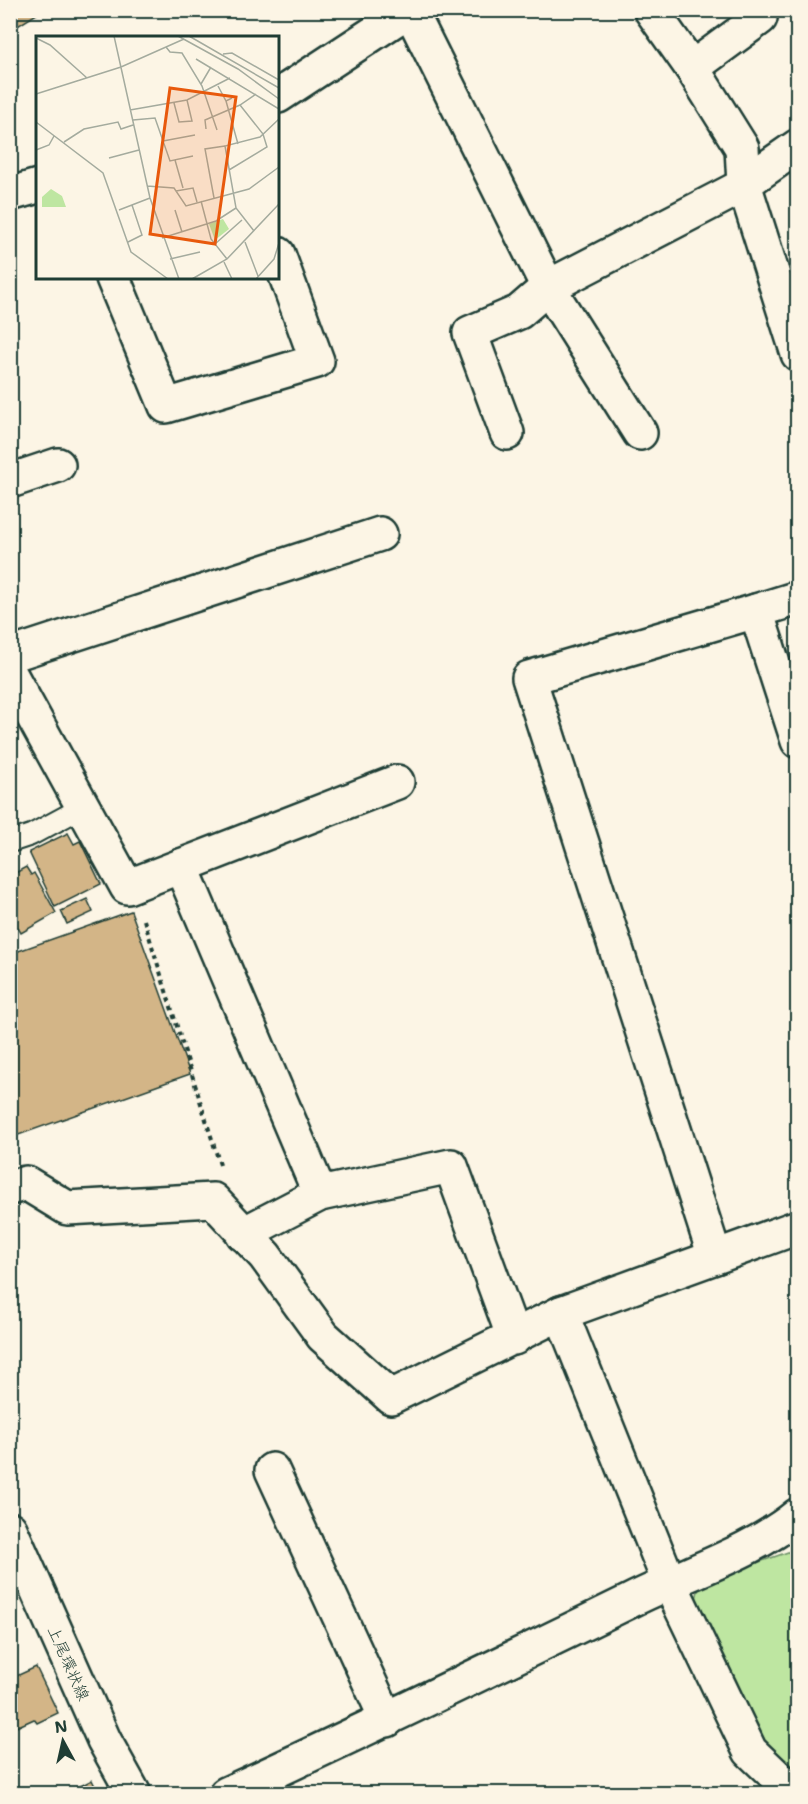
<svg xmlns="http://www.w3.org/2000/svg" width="808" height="1804" viewBox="0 0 808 1804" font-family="'Shantell Sans','Klee One',sans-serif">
	<rect width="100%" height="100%" fill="#fcf5e5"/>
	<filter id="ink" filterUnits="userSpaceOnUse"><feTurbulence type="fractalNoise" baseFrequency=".0167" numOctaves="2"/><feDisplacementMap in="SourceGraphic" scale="12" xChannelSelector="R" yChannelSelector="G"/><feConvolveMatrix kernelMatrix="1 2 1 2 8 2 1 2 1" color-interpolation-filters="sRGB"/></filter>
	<g filter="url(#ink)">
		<!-- green -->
		<polygon fill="#bee6a1" stroke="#6e926a" stroke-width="1.5" points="797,1544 797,1769 754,1736 695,1603 700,1583 788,1552"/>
		<!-- building -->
		<g fill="#d3b587" stroke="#1f3d34" stroke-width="1.5">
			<polygon points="10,10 43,10 10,31"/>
			<polygon points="68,833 74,844 80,841 101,884 55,907 29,852"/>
			<polygon points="26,867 31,875 34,873 56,913 21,933 10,914 10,876"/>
			<polygon points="87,899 93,912 67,924 61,911"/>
			<polygon points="131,911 190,1074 10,1138 10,954"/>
			<polygon points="36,1667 58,1713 37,1723 34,1719 12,1729 15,1737 10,1739 10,1679"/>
			<polygon points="92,1780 99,1794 65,1794"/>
		</g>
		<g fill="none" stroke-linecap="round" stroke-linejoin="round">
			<defs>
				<polyline id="service" points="10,842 31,835 83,807"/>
				<g id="minor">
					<polyline points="410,10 548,287 640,433"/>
					<polyline points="651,10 692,68 760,18"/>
					<polyline points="692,68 742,148 744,184 798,354"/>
					<polyline points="278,96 409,10"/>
					<polyline points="10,194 38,186"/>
					<polyline points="113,278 166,406 317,361 278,254"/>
					<polyline points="507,433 470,333 519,312 548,287 735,190 798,146"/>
					<polyline points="10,481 58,465"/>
					<polyline points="798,598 756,611 798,741"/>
					<polyline points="10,655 380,534"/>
					<polyline points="10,674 127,887 397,782"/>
					<polyline points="181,866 320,1194"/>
					<polyline points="10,1188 26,1183 67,1208 213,1200 265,1256 323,1336 391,1397 561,1313 798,1227"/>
					<polyline points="243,1234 320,1194 451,1166 514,1338"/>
					<polyline points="715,1257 529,678 756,611"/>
					<polyline points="561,1313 669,1582 750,1751 795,1794"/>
					<polyline points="272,1470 387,1720"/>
					<path d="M 226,1794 C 363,1731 497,1666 632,1600 C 686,1573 752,1553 798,1515"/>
				</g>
				<polyline id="secondary" points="10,1529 104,1740 134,1794"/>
			</defs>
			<!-- service casing -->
			<use href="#service" stroke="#1f3d34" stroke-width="24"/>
			<!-- minor casing -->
			<use href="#minor" stroke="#1f3d34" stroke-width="38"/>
			<!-- secondary casing -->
			<use href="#secondary" stroke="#1f3d34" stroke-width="38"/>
			<!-- path -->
			<polyline stroke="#1f3d34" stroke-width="4" stroke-dasharray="4.5 4.5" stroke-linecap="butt" points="144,920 220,1165"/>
			<!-- service -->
			<use href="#service" stroke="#fcf5e5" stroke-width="20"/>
			<!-- minor -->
			<use href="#minor" stroke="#fcf5e5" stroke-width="33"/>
			<!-- secondary -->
			<use href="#secondary" stroke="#fcf5e5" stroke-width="33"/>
		</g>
	</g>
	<g text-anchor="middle" stroke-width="5" stroke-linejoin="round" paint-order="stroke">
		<!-- street labels -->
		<g font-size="16" fill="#1f3d34" stroke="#fcf5e5">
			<text transform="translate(69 1663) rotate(66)" y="6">上尾環状線</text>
		</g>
	</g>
	<!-- overview -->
	<g transform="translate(36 36)">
		<rect width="243" height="243" fill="#fcf5e5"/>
		<path d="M 15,153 L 26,160 L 30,171 L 6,171 L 6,161 ZM 187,183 L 193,193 L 179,204 L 173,188 Z" fill="#bee6a1"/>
		<path fill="none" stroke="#a4ab9e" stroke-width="1.5" d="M 78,0 L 114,162 L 143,243M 142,0 L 202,33 L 243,63M 153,0 L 243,52M 0,2 L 14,9 L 51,42M 130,11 L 134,16 L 146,17 L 166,50 L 181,94M 187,18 L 196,17 L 243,44M 160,23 L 243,73M 165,48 L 175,31M 182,50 L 190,65 L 196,62M 0,58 L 85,31 L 148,3M 190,65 L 202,108M 138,67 L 143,86 L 156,85 L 151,64M 94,74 L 151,64 L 194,42M 97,84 L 119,82 L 134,125 L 157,120M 0,86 L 67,137 L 95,216 L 132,243M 170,93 L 169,84 L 204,69 L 220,58M 127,105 L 159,99M 28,106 L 48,93 L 82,86 L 85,93 L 97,89M 0,114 L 13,109 L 18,100M 73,122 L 103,114M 139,124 L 147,152M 193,134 L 231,111 L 227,98 L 204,69M 111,150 L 138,152 L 150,170 L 213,153 L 243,131M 140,155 L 157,152 L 161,166M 178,162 L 169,113 L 189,110M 165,165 L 175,203 L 191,223M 83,174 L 114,162M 139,174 L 146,196M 218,195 L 200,172 L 189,110 L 224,101 L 243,83M 126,202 L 180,185 L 200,172M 92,206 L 106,199 L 96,169M 209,206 L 222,240M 179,208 L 206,184M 134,223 L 164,216M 188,226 L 196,243M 156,243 L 191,223 L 243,168M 220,243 L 238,223 L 243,207"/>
		<path fill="#e8590c" fill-opacity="0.15" stroke="#e8590c" stroke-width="3" d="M 134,52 L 200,61 L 179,208 L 114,198 Z"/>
		<rect width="243" height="243" fill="none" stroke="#1f3d34" stroke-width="3"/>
	</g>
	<!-- margin -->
	<rect width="808" height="1804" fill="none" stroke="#fcf5e5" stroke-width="36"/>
	<rect x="18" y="18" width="772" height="1768" fill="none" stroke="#1f3d34" stroke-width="2" filter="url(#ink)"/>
	<!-- north arrow -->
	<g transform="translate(63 1741) rotate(352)" stroke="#fcf5e5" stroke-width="4.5" paint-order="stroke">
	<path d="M0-4.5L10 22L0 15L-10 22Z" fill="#1f3d34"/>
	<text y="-9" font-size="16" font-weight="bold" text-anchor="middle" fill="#1f3d34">N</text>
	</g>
</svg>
